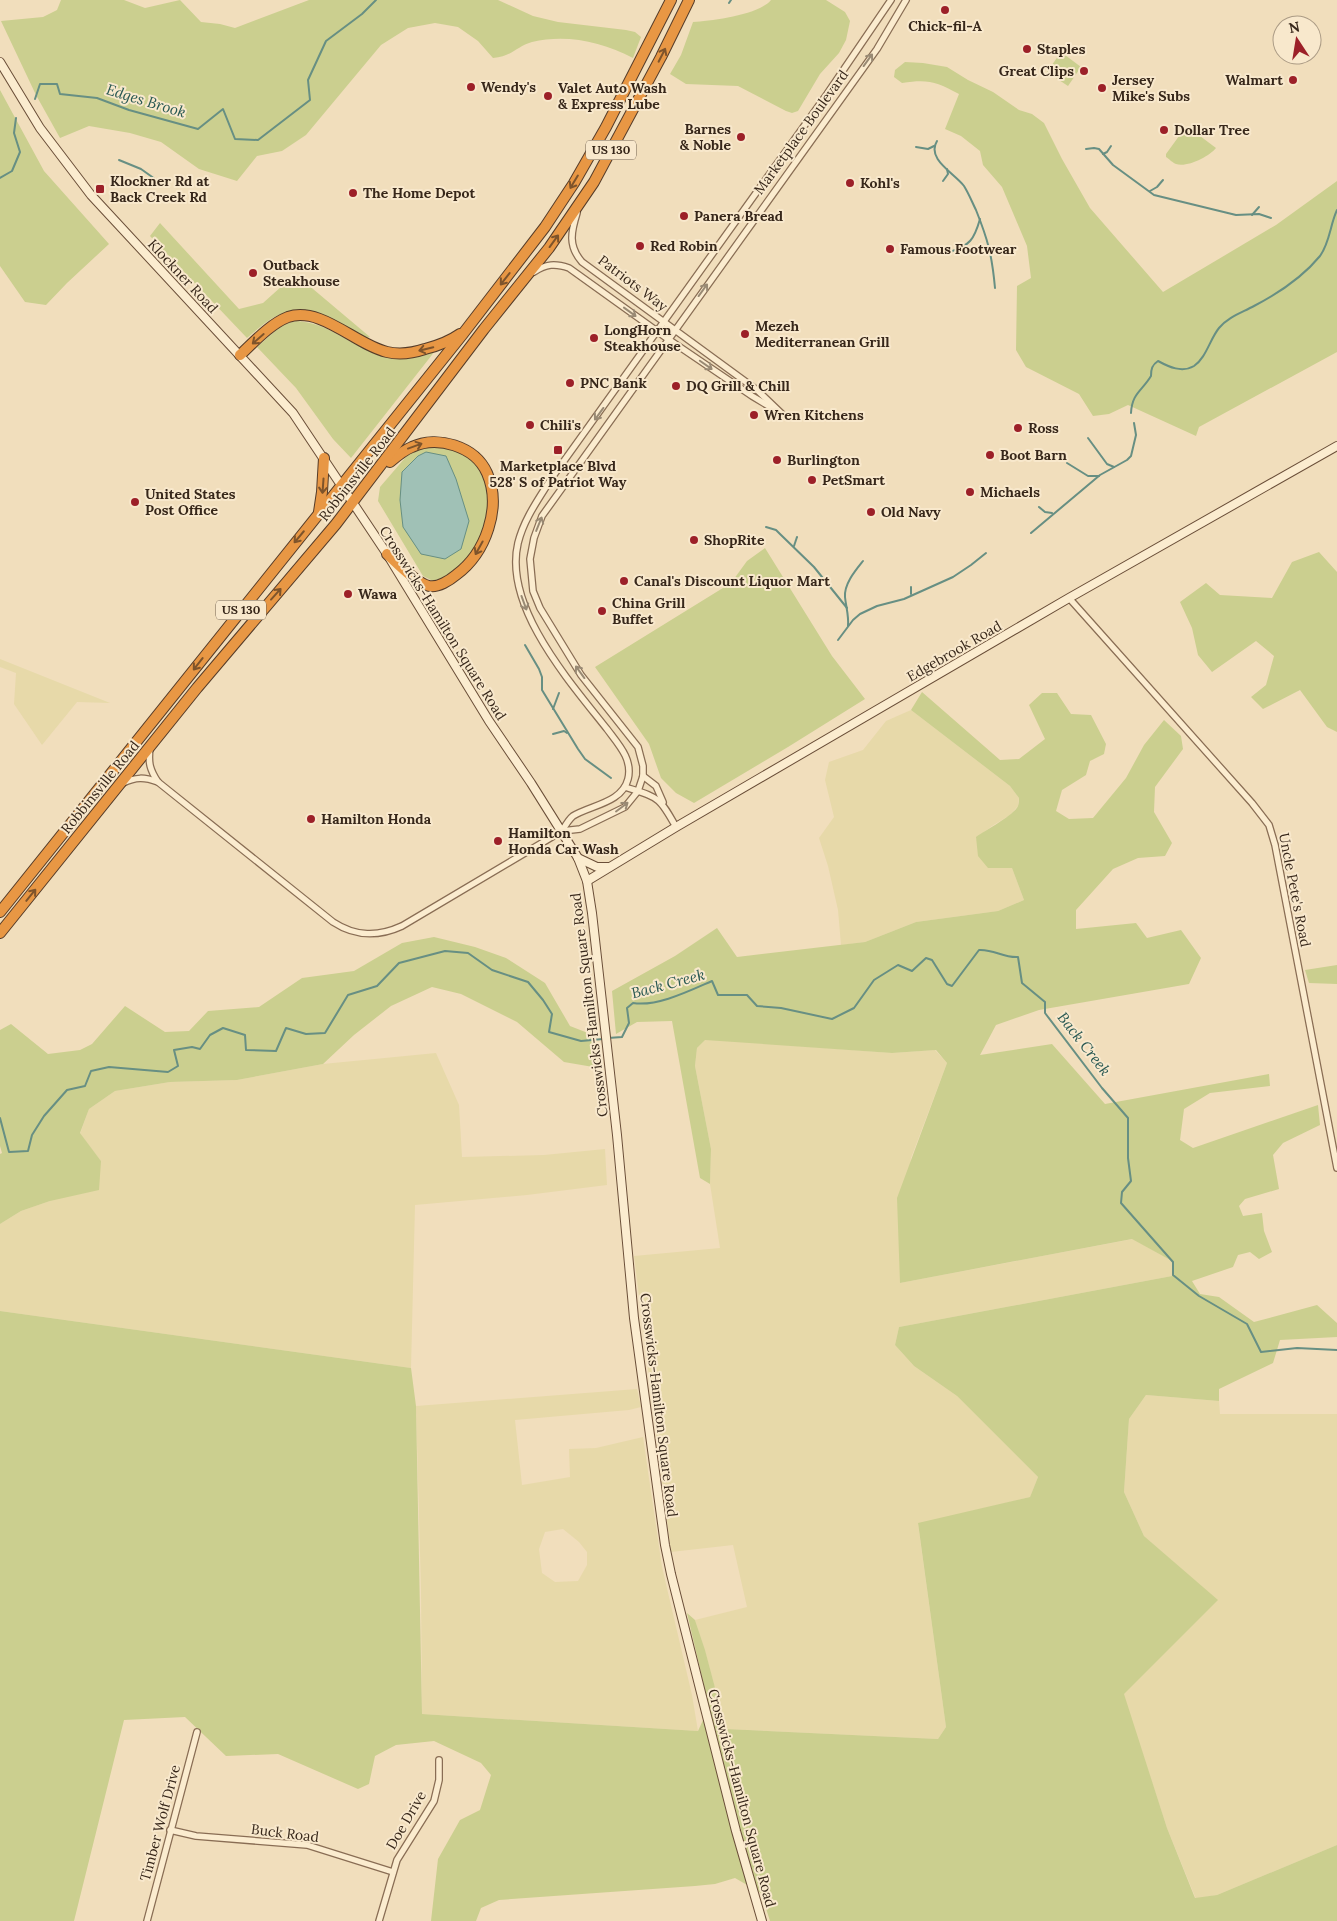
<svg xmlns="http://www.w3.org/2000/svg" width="1337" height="1921" viewBox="0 0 1337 1921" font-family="Lora,serif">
	<rect width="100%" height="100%" fill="#f1debc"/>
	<!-- farmland -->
	<g fill="#e7d9a9" fill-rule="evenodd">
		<polygon points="0,659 110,703 77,702 42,745 14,704 16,673 0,667"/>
		<polygon points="911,710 1010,786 1019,798 1018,806 1010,815 992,826 976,838 989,868 1012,868 1024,900 998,911 916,922 865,942 841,945 838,910 828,866 819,838 834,817 825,780 829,762 863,750 886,721"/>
		<polygon points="705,1039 892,1053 935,1050 947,1063 911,1158 900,1283 1133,1239 1172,1261 1172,1276 899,1327 895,1345 914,1366 957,1396 1038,1477 1030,1497 918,1524 946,1727 938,1739 726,1729 705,1651 695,1620 747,1607 733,1545 671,1552 634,1256 720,1248 710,1184 711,1149 695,1066 697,1048"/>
		<polygon points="436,1053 459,1105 462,1157 544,1155 605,1149 607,1185 527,1195 415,1205 411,1368 0,1311 0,1224 21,1211 50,1201 101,1161 80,1134 89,1109 115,1091 170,1082 237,1080 323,1064"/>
		<path d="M 637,1389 L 641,1407 L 629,1410 L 515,1420 L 522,1485 L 570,1477 L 569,1449 L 596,1448 L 643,1437 L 662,1567 L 692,1695 L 698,1731 L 422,1714 L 421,1589 L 416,1406 ZM 563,1529 L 579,1542 L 587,1552 L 587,1565 L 578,1581 L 555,1582 L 542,1573 L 539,1549 L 545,1532 Z"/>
		<polygon points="1146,1395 1219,1401 1220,1414 1337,1414 1337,1845 1217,1895 1196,1899 1167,1828 1123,1694 1217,1600 1144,1536 1124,1492 1129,1419"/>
	</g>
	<!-- green -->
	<g fill="#cbcf8f">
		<path d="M 61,0 L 124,0 L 145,8 L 180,0 L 201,22 L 220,24 L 235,28 L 309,0 L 498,0 L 533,16 L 558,22 L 626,30 L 635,32 L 641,37 L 633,58 C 602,42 567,34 532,42 C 517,46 513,56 493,58 L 478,41 L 458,27 L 435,23 L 408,28 L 381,45 L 306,135 L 282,151 L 257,156 L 237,181 L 199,169 L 161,142 L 130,133 L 89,126 L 60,138 L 36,95 L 1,21 L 43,17 L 57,10 Z"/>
		<path d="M 771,0 L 826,0 L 845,12 L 850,21 L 846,40 L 839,53 L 820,74 L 798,111 L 792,113 L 786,111 L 738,86 L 686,84 L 670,74 L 681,55 L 693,22 C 712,21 759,15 771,0 Z"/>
		<polygon points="1061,52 1081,67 1068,86 1047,72"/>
		<path d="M 905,62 L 923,63 L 947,67 L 968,80 L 993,92 L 1019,110 L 1032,114 L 1044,123 L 1062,159 L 1090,208 L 1163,292 L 1276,225 L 1337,181 L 1337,352 L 1199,427 L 1196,436 L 1128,405 L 1109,414 L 1093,416 L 1079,394 L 1026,367 L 1016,350 L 1017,286 L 1031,278 L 1027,246 L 1002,187 L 983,165 L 980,151 L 961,136 L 945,129 L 959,94 C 936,82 929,79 902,83 L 894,77 L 895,70 Z"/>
		<polygon points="0,90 44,171 109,244 67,283 46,305 25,302 0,266"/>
		<path d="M 1192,130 L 1216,148 C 1210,156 1187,168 1176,164 C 1173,163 1169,159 1166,157 L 1166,154 L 1182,132 Z"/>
		<path d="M 160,223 L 239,309 L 263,303 L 292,277 L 300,278 L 370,337 L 363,339 C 338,325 310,303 279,315 C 268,319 257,330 247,338 L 150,236 Z"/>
		<path d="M 296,321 C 329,323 344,342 372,351 C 383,355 422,351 435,351 L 351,458 L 333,439 L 296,388 L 257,347 L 282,325 Z"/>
		<path d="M 431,445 C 446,448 463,450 473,462 C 495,485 490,519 476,545 C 473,550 470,557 466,561 C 457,571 446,577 433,581 L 423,576 L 378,501 L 380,487 L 411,451 Z"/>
		<polygon points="765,548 832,656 865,699 788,747 694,803 676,793 661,778 649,744 595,667 731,583 747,561"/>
		<polygon points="1319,552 1337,572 1337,732 1327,727 1300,690 1263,709 1251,697 1266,685 1274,656 1256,641 1212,672 1198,655 1192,628 1180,602 1206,583 1220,595 1272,598 1292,562"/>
		<path d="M 922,692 L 1000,760 L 1019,759 L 1045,739 L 1029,705 L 1042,693 L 1057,693 L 1071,714 L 1091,715 L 1106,744 L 1104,754 L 1090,761 L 1086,775 L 1062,790 L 1056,811 L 1069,819 L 1093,818 L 1126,778 L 1144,745 L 1164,720 L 1181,736 L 1183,749 L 1155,787 L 1154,812 L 1172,843 L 1165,856 L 1138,858 L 1113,869 L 1076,910 L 1076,929 L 1136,923 L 1147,938 L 1181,930 L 1201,958 L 1189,984 L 1039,1010 L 996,1025 L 980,1055 L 1052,1044 L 1105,1104 L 1269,1074 L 1270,1086 L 1210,1093 L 1184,1109 L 1180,1140 L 1193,1148 L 1318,1105 L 1320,1125 L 1283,1143 L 1273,1155 L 1279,1189 L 1245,1199 L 1239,1206 L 1243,1216 L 1262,1213 L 1264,1231 L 1272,1252 L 1259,1259 L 1250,1252 L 1238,1255 L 1233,1267 L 1192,1281 L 1200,1294 L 1219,1297 L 1254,1322 L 1317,1305 L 1337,1323 L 1337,1337 L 1280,1340 L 1273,1363 L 1219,1389 L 1219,1401 L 1146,1395 L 1129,1419 L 1124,1492 L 1144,1536 L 1218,1600 L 1124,1694 L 1167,1828 L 1195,1898 L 1217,1895 L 1337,1845 L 1337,1921 L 770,1921 L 761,1893 L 735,1878 L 715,1884 L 695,1886 L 499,1900 L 481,1908 L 476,1921 L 431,1921 L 438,1859 L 460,1820 L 480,1810 L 491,1775 L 481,1763 L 434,1741 L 396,1745 L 375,1756 L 369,1784 L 358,1789 L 278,1754 L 226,1756 L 185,1717 L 124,1720 L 74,1921 L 0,1921 L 0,1311 L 411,1368 L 416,1406 L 422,1714 L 698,1731 L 709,1707 L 687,1613 L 695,1620 L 705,1650 L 726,1729 L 938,1739 L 946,1727 L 918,1523 L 1030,1497 L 1038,1477 L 957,1396 L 914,1366 L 895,1345 L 899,1327 L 1172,1276 L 1172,1261 L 1132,1239 L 900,1283 L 897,1198 L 947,1063 L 936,1050 L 892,1053 L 705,1040 L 697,1048 L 695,1066 L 711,1149 L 710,1184 L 700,1178 L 672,1021 L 637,1022 L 616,1034 L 612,991 L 675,956 L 717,928 L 737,957 L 865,942 L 916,922 L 998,911 L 1024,900 L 1012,868 L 988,868 L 978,856 L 976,837 C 986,830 1014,815 1018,806 C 1019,803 1019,800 1019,798 L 1010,786 L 911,710 Z"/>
		<polygon points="434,937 475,947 506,958 545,983 570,1026 593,1035 599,1068 564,1062 517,1022 461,994 432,987 391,1006 354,1035 323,1064 237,1080 170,1082 115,1091 89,1109 80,1133 101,1161 99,1190 50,1201 21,1211 0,1224 0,1154 2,1153 0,1146 0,1030 11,1024 48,1054 80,1050 92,1044 125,1006 165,1032 189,1031 208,1011 259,1007 302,978 354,971 402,943"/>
		<polygon points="1337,965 1337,984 1309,983 1305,970"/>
	</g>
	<!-- water -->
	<polygon fill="#a0c1b6" stroke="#678f83" points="426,452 446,456 456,479 469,521 461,549 445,559 421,554 403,527 400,500 402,472 418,456"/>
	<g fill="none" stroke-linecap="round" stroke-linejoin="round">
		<!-- stream -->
		<g stroke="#678f83" stroke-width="2">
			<polyline points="729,3 731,0"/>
			<polyline points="35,99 40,84 57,84 60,94 97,98 129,110 198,129 223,109 235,139 258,140 310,100 308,80 326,41 362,14 376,0"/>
			<path d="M 937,141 C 926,159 954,173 964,186 C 969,194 972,202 976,210 C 988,240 992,255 995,288"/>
			<polyline points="916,147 928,149 934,146"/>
			<polyline points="1086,149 1094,148 1099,149 1113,165 1154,195 1236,215 1259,214 1271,218"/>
			<polyline points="1103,154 1107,152 1111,146"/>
			<polyline points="119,160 141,169 162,184"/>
			<polyline points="0,178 12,171 20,152 14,133 16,118"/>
			<polyline points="943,181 948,174 947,169"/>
			<polyline points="1150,191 1157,187 1163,180"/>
			<polyline points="1252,215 1259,207"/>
			<path d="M 950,252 C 970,245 974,240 980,219"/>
			<path d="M 1131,413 C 1132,393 1142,391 1151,376 C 1151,369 1152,365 1158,361 C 1169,367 1182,373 1194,366 C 1206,358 1210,339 1219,328 C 1228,317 1241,313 1254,306 C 1279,293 1302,278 1320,256 C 1330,242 1330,225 1337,210"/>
			<polyline points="1088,438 1107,464 1114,467"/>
			<polyline points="1067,463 1088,476 1099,476"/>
			<polyline points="1039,507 1045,512 1052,513"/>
			<polyline points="766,527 776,530 780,534 814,567 847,608"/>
			<polyline points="1031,533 1100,475 1127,460 1131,456 1136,435 1134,423"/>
			<polyline points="794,546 797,537"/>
			<polyline points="911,594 911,587"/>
			<path d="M 848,626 C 849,616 846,607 845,597 C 844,584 855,571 863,561"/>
			<polyline points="838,640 853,620 860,614 877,606 904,599 953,577 971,565 986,553"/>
			<polyline points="525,645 539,669 542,677 542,690 578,749 585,759 611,778"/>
			<polyline points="553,709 559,693"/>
			<polyline points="553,734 564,731 567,733"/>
			<path d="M 608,1038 L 622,1037 L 629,1023 L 627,1008 L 633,1003 C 657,1007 689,991 712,981 L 718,995 L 747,995 L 757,1006 L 781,1008 L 832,1019 L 854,1008 L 874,980 L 898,965 L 912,971 L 926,958 L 932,960 L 947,984 L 952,986 L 979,950 C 994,949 1003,958 1018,957 L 1022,983 L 1045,1002 L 1045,1013 L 1102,1088 L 1128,1118 L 1128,1158 L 1131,1181 L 1122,1192 L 1121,1203 L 1173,1262 L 1173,1275 L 1199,1296 L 1247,1324 L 1261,1352 L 1297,1348 L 1337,1350"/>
			<polyline points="0,1118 9,1152 28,1151 32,1135 44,1116 67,1090 85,1086 91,1071 109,1067 168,1072 178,1066 174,1050 192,1047 200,1049 210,1035 223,1028 245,1035 246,1050 276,1051 286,1028 306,1034 325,1033 348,995 377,986 399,963 445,951 468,953 492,970 528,982 543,1000 552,1014 549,1032 581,1041 603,1039"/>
		</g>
		<defs>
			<g id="street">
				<path d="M 577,213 C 571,232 568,246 582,262 L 757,390 L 782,414"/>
				<path d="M 534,272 C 546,264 555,263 569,268 L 668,339 L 752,396 L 777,411"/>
				<polyline points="1069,598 1252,803 1269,825 1275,845 1337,1168"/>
				<path d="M 150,748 C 148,763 150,770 158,782 L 333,922 C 356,937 378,937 402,926 L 562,831 L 580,829 L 625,807 L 638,791 L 643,776 L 643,766 L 638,747 L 581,675 L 540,608 L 533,591 L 530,559 L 534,538 L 542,516 L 877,49 L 906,0"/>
				<polyline points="643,776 656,786 663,802"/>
				<path d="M 123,783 C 136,777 144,777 158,782"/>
				<path d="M 625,787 C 659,798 659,796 676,827"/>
				<path d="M 562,831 C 565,826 569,819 573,816 C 591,805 622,803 628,779 C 633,759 618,744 607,729 C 570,682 503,607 518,543 C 524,519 538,500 551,479 L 827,94 L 891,0"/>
				<polyline points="170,1830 196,1836 307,1845 393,1872"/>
				<polyline points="147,1921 197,1732"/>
				<polyline points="379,1921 397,1860 434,1801 439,1780 439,1760"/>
			</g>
			<g id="secondary">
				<polyline points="0,62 40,128 91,195 293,413 387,554 489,721 531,783 578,858 587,881 592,913 617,1135 634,1318 665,1545 671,1574 736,1831 762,1921"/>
				<polyline points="578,858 597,867 608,867"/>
				<polyline points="587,881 676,827 1069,598 1337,446"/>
			</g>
			<g id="highway">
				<path d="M 240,355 C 254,342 270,324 288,317 C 321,306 356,345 387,352 C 400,355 413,353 425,349 C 437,346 450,341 460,334"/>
				<polyline points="319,512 322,492 324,458"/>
				<path d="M 387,554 C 397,563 416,583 429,586 C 438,588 450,580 456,575 C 486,553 502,507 487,473 C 475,446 437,435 412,447 C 404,450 397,456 390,462"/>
				<polyline points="0,912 462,335 545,227 574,183 606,127 671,0"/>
				<polyline points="0,933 197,688 336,524 484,329 549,248 594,182 661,57 689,0"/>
			</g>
		</defs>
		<!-- street casing -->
		<use href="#street" stroke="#896d54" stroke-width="8"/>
		<!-- secondary casing -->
		<use href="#secondary" stroke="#6a4e38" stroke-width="10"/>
		<!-- highway casing -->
		<use href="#highway" stroke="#563c29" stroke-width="12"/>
		<!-- street -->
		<use href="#street" stroke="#fbeccf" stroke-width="5.5"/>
		<!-- secondary -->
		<use href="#secondary" stroke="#fbeccf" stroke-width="8"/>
		<!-- highway -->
		<use href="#highway" stroke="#e89744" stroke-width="10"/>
	</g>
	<!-- one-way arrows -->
	<defs><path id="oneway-shaft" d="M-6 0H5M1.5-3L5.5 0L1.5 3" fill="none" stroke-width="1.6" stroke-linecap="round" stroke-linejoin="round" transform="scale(1.25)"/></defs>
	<g stroke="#7e542b">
		<use href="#oneway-shaft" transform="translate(662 55) rotate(-63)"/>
		<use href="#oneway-shaft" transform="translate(574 182) rotate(121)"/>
		<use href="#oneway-shaft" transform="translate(554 241) rotate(-54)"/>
		<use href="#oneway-shaft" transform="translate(505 279) rotate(128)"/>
		<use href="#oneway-shaft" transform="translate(258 339) rotate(139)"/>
		<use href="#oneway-shaft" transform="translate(426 349) rotate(166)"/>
		<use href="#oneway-shaft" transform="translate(415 446) rotate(-20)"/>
		<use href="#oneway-shaft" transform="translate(323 486) rotate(94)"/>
		<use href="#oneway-shaft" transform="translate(299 537) rotate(130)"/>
		<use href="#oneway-shaft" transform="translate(479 548) rotate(119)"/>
		<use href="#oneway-shaft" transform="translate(276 594) rotate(-48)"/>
		<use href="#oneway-shaft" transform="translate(198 664) rotate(128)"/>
		<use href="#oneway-shaft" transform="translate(31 895) rotate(-51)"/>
	</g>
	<g stroke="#998a74">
		<use href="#oneway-shaft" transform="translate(868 60) rotate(-54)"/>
		<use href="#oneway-shaft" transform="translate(703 290) rotate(-54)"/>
		<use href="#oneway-shaft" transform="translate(630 312) rotate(36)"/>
		<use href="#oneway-shaft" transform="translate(706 365) rotate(35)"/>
		<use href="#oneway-shaft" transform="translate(599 414) rotate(126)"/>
		<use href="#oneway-shaft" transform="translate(539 524) rotate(-68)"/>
		<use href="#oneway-shaft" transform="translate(524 603) rotate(70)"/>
		<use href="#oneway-shaft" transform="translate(580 672) rotate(-126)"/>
		<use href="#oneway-shaft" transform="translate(622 807) rotate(-37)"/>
	</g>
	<!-- markers -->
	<g fill="#9c2028" stroke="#f8e8cc" stroke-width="2">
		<circle cx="945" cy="10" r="5"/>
		<circle cx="1027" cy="49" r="5"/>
		<circle cx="1084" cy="71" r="5"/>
		<circle cx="1293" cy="80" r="5"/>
		<circle cx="471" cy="87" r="5"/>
		<circle cx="1102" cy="88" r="5"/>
		<circle cx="548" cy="96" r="5"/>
		<circle cx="1164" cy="130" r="5"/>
		<circle cx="741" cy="137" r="5"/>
		<circle cx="850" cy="183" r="5"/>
		<rect x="95" y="184" width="10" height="10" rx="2.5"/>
		<circle cx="353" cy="193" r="5"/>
		<circle cx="684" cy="216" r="5"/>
		<circle cx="640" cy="246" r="5"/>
		<circle cx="890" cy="249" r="5"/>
		<circle cx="253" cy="273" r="5"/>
		<circle cx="745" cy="334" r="5"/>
		<circle cx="594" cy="338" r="5"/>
		<circle cx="570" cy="383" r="5"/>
		<circle cx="676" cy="386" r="5"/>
		<circle cx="754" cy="415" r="5"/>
		<circle cx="530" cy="425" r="5"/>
		<circle cx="1018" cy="428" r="5"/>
		<rect x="553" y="445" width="10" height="10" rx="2.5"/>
		<circle cx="990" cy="455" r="5"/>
		<circle cx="777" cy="460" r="5"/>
		<circle cx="812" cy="480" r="5"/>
		<circle cx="970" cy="492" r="5"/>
		<circle cx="135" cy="502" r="5"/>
		<circle cx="871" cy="512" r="5"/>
		<circle cx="694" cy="540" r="5"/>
		<circle cx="624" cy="581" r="5"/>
		<circle cx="348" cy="594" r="5"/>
		<circle cx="602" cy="611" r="5"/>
		<circle cx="311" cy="819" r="5"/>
		<circle cx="498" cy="841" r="5"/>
	</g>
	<g text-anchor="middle" stroke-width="4" stroke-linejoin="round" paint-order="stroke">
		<!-- shield labels -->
		<g fill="#f8e8cc" stroke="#71614f" stroke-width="1">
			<rect x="586" y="140.5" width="50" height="19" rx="4"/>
			<rect x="216" y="600.5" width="50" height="19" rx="4"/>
		</g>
		<g font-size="12" font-weight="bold" fill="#37271a">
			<text x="611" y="154">US 130</text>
			<text x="241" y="614">US 130</text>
		</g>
		<!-- poi labels -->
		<g font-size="14" font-weight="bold" fill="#37271a" stroke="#f8e8cc" text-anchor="start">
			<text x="945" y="31" text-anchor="middle">Chick-fil-A</text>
			<text x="1037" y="54">Staples</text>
			<text x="1074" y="76" text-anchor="end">Great Clips</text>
			<text x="1112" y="85">Jersey<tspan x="1112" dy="16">Mike's Subs</tspan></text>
			<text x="1283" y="85" text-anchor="end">Walmart</text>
			<text x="481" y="92">Wendy's</text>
			<text x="558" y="93">Valet Auto Wash<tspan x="558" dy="16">&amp; Express Lube</tspan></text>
			<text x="731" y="134" text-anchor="end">Barnes<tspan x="731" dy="16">&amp; Noble</tspan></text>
			<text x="1174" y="135">Dollar Tree</text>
			<text x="110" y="186">Klockner Rd at<tspan x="110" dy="16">Back Creek Rd</tspan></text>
			<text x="860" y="188">Kohl's</text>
			<text x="363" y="198">The Home Depot</text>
			<text x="694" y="221">Panera Bread</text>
			<text x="650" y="251">Red Robin</text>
			<text x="900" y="254">Famous Footwear</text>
			<text x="263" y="270">Outback<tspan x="263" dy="16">Steakhouse</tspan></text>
			<text x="755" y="331">Mezeh<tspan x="755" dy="16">Mediterranean Grill</tspan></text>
			<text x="604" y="335">LongHorn<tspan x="604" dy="16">Steakhouse</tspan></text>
			<text x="580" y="388">PNC Bank</text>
			<text x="686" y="391">DQ Grill &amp; Chill</text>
			<text x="764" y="420">Wren Kitchens</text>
			<text x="540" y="430">Chili's</text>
			<text x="1028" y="433">Ross</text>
			<text x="1000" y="460">Boot Barn</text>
			<text x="787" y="465">Burlington</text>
			<text x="558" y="471" text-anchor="middle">Marketplace Blvd<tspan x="558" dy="16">528' S of Patriot Way</tspan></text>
			<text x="822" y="485">PetSmart</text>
			<text x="980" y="497">Michaels</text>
			<text x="145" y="499">United States<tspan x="145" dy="16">Post Office</tspan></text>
			<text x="881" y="517">Old Navy</text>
			<text x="704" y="545">ShopRite</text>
			<text x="634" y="586">Canal's Discount Liquor Mart</text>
			<text x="358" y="599">Wawa</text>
			<text x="612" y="608">China Grill<tspan x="612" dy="16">Buffet</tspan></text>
			<text x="321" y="824">Hamilton Honda</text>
			<text x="508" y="838">Hamilton<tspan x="508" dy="16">Honda Car Wash</tspan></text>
		</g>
		<!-- street labels -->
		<g font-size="14" fill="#37271a" stroke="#f8e8cc">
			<text transform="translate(801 132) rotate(-54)" y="5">Marketplace Boulevard</text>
			<text transform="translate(183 276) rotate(47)" y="5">Klockner Road</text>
			<text transform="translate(633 283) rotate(37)" y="5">Patriots Way</text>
			<text transform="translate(357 474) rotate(-52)" y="5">Robbinsville Road</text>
			<text transform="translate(443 623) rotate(58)" y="5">Crosswicks-Hamilton Square Road</text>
			<text transform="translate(954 651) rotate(-30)" y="5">Edgebrook Road</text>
			<text transform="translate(100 787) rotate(-51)" y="5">Robbinsville Road</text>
			<text transform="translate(1295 890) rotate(79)" y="5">Uncle Pete's Road</text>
			<text transform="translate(589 1005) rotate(-97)" y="5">Crosswicks-Hamilton Square Road</text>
			<text transform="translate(659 1405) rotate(83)" y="5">Crosswicks-Hamilton Square Road</text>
			<text transform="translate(742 1798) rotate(75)" y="5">Crosswicks-Hamilton Square Road</text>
			<text transform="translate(406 1820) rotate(-60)" y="5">Doe Drive</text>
			<text transform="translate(160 1823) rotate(-75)" y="5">Timber Wolf Drive</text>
			<text transform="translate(285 1833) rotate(7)" y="5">Buck Road</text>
		</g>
		<!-- water labels -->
		<g font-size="15" font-style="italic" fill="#285852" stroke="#f8e8cc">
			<text transform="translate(146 101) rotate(17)" y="5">Edges Brook</text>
			<text transform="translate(668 984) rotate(-15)" y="5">Back Creek</text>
			<text transform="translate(1084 1044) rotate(52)" y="5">Back Creek</text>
		</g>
	</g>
	<!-- north arrow -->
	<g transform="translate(1297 40) rotate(348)"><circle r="24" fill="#f8e8cc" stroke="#ab9b85"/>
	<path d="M0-4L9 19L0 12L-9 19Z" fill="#9c2028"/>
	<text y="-8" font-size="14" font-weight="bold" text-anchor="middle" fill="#37271a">N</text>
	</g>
</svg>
